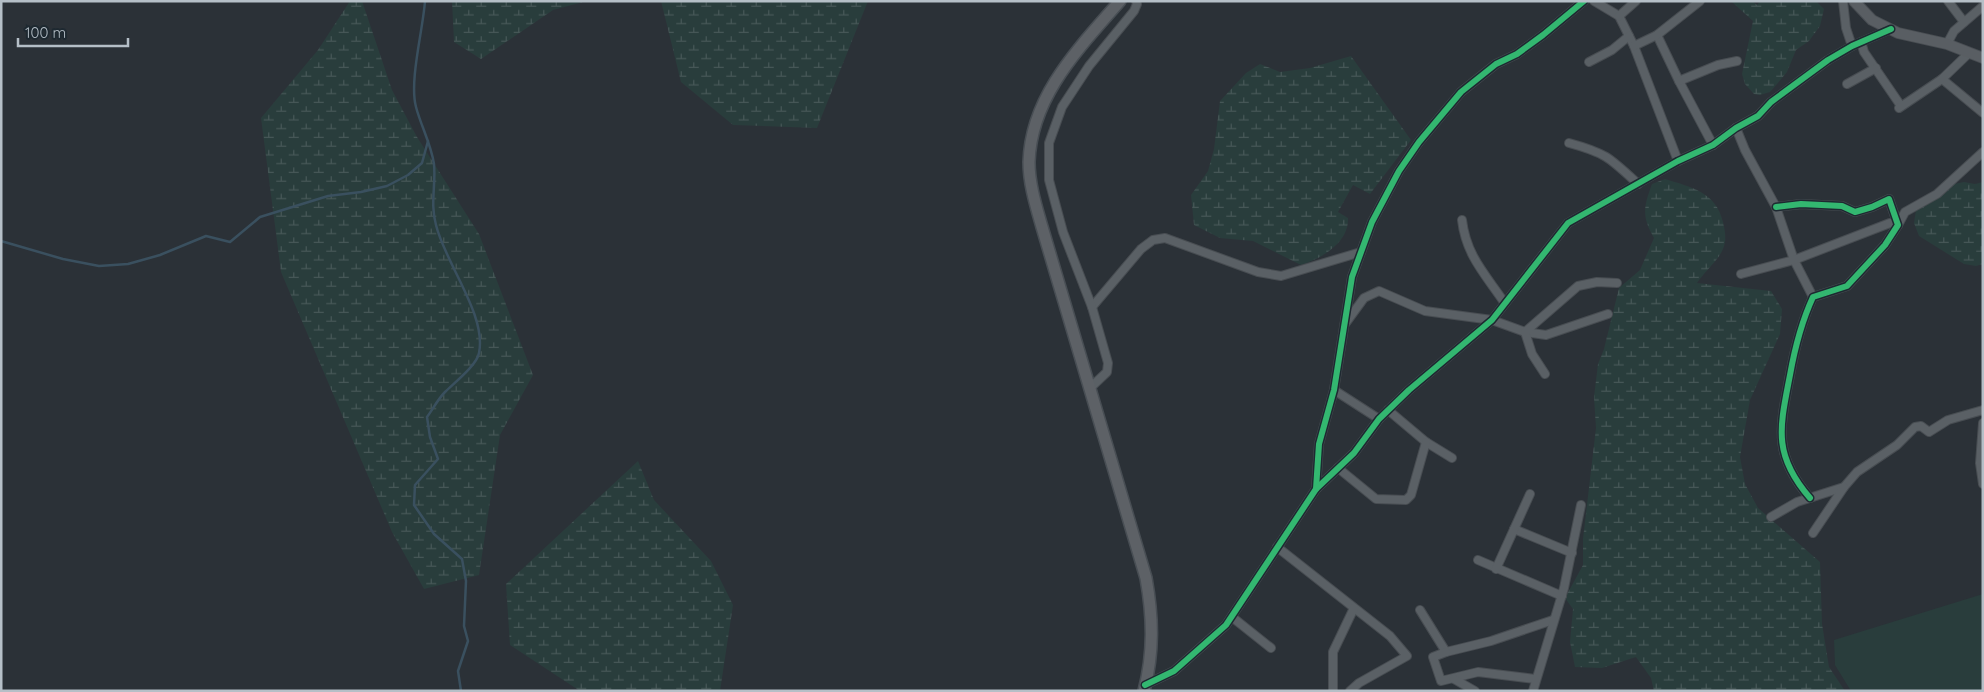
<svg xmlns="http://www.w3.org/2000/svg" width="1984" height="692" viewBox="0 0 1984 692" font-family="Quicksand,sans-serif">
	<defs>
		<pattern id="wetland-marsh" width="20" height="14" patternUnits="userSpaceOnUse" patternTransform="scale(1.25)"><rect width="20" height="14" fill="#293d3c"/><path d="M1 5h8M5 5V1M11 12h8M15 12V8" fill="none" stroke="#465757"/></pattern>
	</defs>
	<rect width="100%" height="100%" fill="#2b3137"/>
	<!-- wetland -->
	<g fill="url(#wetland-marsh)">
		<polygon points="350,1 362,1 392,90 417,137 479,234 533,375 500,435 479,575 424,589 392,532 281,272 261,118 318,50"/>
		<polygon points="452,1 587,1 553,10 481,59 454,42"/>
		<polygon points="661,1 868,1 817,128 733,125 681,82"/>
		<polygon points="1752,1 1757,5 1760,1 1816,1 1824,9 1820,26 1809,41 1796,50 1787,72 1777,84 1770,92 1760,95 1754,94 1745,84 1742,74 1753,21 1732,2"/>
		<path d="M 1351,56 L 1411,140 L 1370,194 L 1353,185 L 1338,212 L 1348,218 C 1349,243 1322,258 1301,265 L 1253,241 L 1220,238 L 1194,225 L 1191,195 L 1208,171 L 1214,149 L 1220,101 L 1246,73 L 1260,64 L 1280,72 L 1310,68 Z"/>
		<path d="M 1665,179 C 1691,187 1716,192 1723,222 C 1725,231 1727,240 1723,249 C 1718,261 1704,272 1697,283 L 1771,291 L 1782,309 L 1780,334 L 1750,400 L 1740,457 L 1745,484 L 1758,508 L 1820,562 L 1822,624 L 1829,667 L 1845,691 L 1654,691 L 1651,678 L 1636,657 L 1602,668 L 1575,667 L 1570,642 L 1573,609 L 1565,598 L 1583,565 L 1583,539 L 1596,428 L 1594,397 L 1598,364 L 1604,349 L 1619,288 L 1640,270 L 1654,238 C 1641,216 1644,206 1652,184 Z"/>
		<polygon points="1964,182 1975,184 1983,182 1983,264 1976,266 1964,264 1919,236 1914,223 1916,210 1949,185"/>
		<polygon points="638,461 654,500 711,561 733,605 720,691 580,691 510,645 506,584"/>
	</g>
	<!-- garden -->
	<polygon fill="#293d3c" points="1983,594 1983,691 1851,691 1835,665 1834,640"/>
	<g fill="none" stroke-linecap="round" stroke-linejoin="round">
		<!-- stream -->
		<g stroke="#3a505f" stroke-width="2.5">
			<path d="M 425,1 C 423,30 409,81 416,107 C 421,126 431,144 434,164 C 436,185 430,204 436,225 C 445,263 487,315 479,353 C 477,365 454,383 445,392 C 438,399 433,409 427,417 L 430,437 L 438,459 L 415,485 L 414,505 L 434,534 L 462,559 L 466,581 L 464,626 L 468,641 L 458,671 L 461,691"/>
			<polyline points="1,241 63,259 99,266 128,264 160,255 206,236 230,242 260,217 328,196 361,192 387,186 408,175 422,163 428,141"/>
		</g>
		<defs>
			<g id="street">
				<polyline points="1594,1 1619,16 1634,46 1678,161"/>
				<polyline points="1843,1 1846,28 1852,46"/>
				<polyline points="1948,1 1964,22"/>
				<polyline points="1619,16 1636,1"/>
				<polyline points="1657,35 1679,81 1713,145"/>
				<polyline points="1861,42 1864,52 1901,106"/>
				<polyline points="1947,44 1954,31 1983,6"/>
				<polyline points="1634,46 1657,35 1700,1"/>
				<polyline points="1589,62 1612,50 1629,36"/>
				<polyline points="1942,79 1983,113"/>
				<polyline points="1679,81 1718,65 1737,61"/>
				<polyline points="1847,84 1876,68"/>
				<polyline points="1899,108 1942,79 1969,53"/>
				<polyline points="1736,128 1745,150 1776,207 1794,260 1813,297"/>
				<path d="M 1569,143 C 1606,153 1610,158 1638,184"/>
				<path d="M 1776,207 L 1801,204 L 1842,206 L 1855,212 L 1872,207 L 1889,199 L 1898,225 L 1885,245 L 1847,286 L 1813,297 C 1801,323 1795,347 1790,375 C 1780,427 1772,454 1810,498"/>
				<path d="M 1462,220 C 1466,255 1485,274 1504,302"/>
				<polyline points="1741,274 1794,260 1890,223 1898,225 1905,212 1937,194 1983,152"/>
				<polyline points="1092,307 1141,249 1153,240 1165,238 1258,272 1281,276 1361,252"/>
				<polyline points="1345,324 1364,298 1379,291 1425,311 1492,320 1525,332 1546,335 1608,314"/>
				<polyline points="1545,374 1532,354 1525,332 1578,286 1597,282 1617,283"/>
				<polyline points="1089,389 1107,372 1108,363 1092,307 1063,232 1049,180 1049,143 1062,107 1089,66 1134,11 1137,4 1136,1"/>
				<polyline points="1334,390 1379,419"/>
				<polyline points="1388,410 1426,442 1452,458"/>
				<polyline points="1983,423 1980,463 1983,484"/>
				<polyline points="1338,468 1376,499 1406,500 1411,495 1426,442"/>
				<polyline points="1316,489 1319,444 1334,390 1352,277 1372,222 1399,171 1419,142 1461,92 1496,64 1517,54 1543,35 1584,1"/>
				<polyline points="1771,517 1797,502 1844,487 1857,472 1897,445 1915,427 1921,426 1929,432 1948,420 1983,410"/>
				<polyline points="1514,529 1572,553"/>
				<polyline points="1813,533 1844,487"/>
				<polyline points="1277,547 1390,636 1407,656 1359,683 1350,691"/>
				<polyline points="1478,560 1562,596"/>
				<polyline points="1496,569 1530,494"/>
				<polyline points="1420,610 1446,652 1491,641 1553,620"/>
				<polyline points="1232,617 1271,648"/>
				<polyline points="1446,652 1433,657 1441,681 1478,672 1535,679"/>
				<polyline points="1454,679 1475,691"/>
				<polyline points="1145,685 1174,671 1226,625 1316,489 1354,453 1379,419 1409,390 1492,320 1568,223 1678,161 1713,145 1736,128 1758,116 1771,102 1828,60 1852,46 1891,29"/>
				<polyline points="1333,691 1333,652 1354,608"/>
				<polyline points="1533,691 1564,588 1581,505"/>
			</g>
			<polyline id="secondary" points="1854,1 1872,20 1898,33 1947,44 1983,58"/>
			<path id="primary" d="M 1120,1 C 1079,48 1031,96 1029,162 C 1029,184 1036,206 1042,227 L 1146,578 C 1153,617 1154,652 1144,691"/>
		</defs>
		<!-- street casing -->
		<use href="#street" stroke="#484d52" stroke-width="10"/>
		<!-- secondary casing -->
		<use href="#secondary" stroke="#484d52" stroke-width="12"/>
		<!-- primary casing -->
		<use href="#primary" stroke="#484e54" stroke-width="14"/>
		<!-- street -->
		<use href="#street" stroke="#5a6065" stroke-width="8"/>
		<!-- secondary -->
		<use href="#secondary" stroke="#595e63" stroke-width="10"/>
		<!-- primary -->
		<use href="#primary" stroke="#5d6166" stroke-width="11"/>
		<defs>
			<g id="cycleway">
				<path d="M 1776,207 L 1801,204 L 1842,206 L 1855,212 L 1872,207 L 1889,199 L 1898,225 L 1885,245 L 1847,286 L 1813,297 C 1801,323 1795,347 1790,375 C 1780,427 1772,454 1810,498"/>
				<polyline points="1316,489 1319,444 1334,390 1352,277 1372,222 1399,171 1419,142 1461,92 1496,64 1517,54 1543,35 1584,1"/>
				<polyline points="1145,685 1174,671 1226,625 1316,489 1354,453 1379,419 1409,390 1492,320 1568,223 1678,161 1713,145 1736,128 1758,116 1771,102 1828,60 1852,46 1891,29"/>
			</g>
		</defs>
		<!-- cycleway casing -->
		<use href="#cycleway" stroke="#1e2931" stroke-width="9"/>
		<!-- cycleway -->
		<use href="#cycleway" stroke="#33b770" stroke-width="6"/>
	</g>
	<!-- border -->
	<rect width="1984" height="692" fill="none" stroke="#b5bfc7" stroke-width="5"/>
	<!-- scale -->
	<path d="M18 38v8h110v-8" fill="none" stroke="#b5bfc7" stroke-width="2.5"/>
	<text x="25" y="38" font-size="15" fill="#b5bfc7" stroke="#1e2931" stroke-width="4" paint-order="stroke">100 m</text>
</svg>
